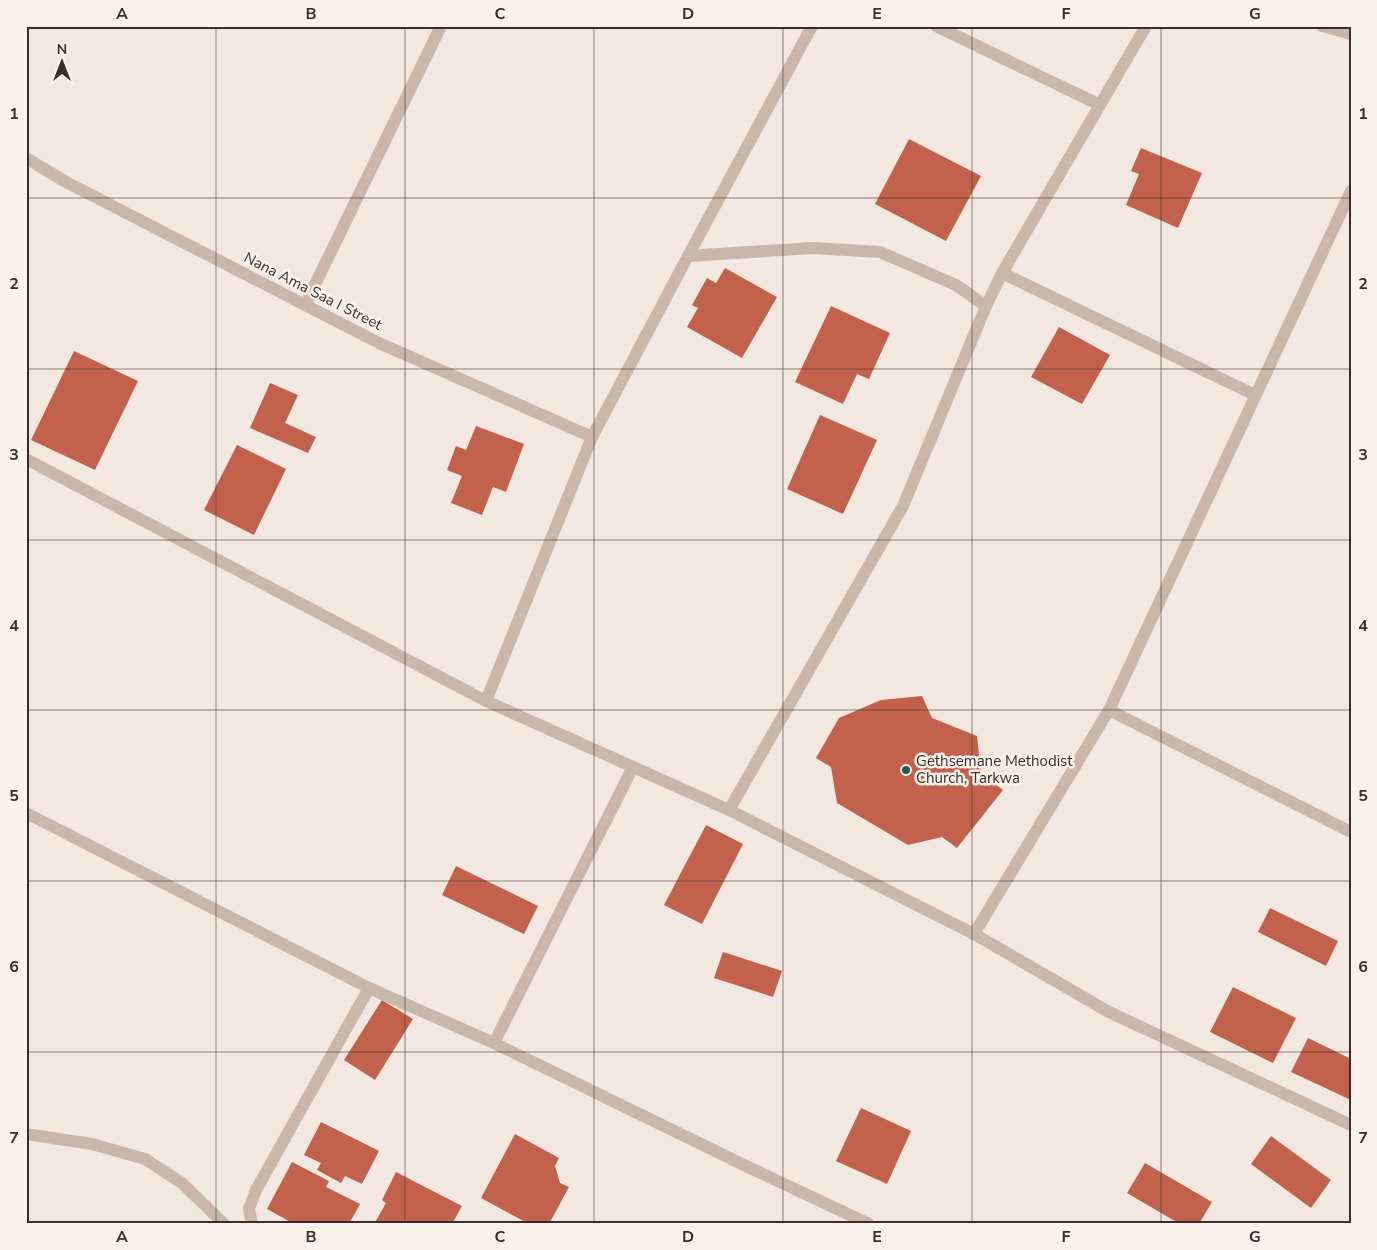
<svg xmlns="http://www.w3.org/2000/svg" width="1377" height="1250" viewBox="0 0 1377 1250" font-family="'Nunito Sans',sans-serif">
	<rect width="100%" height="100%" fill="#f2e8df"/>
	<!-- building -->
	<g fill="#c2624d">
		<polygon points="909,139 981,176 946,241 875,204"/>
		<polygon points="1141,148 1202,173 1178,228 1126,205 1139,174 1131,171"/>
		<polygon points="725,268 777,297 742,358 687,327 698,308 692,305 707,278 716,283"/>
		<polygon points="831,306 890,333 869,379 857,374 843,404 795,382"/>
		<polygon points="1059,327 1110,355 1082,404 1031,377"/>
		<polygon points="74,351 138,381 95,470 31,440"/>
		<polygon points="270,383 298,395 285,423 316,437 308,453 250,428"/>
		<polygon points="820,415 877,440 843,514 787,489"/>
		<polygon points="476,426 524,444 506,492 493,487 482,515 451,503 462,476 447,470 456,446 466,450"/>
		<polygon points="237,445 286,469 254,535 204,510"/>
		<polygon points="922,696 932,718 977,736 981,773 1003,790 957,848 942,837 908,845 837,803 831,767 816,758 839,718 881,700"/>
		<polygon points="706,825 743,844 702,924 664,905"/>
		<polygon points="456,866 538,906 524,934 442,895"/>
		<polygon points="1270,908 1338,941 1326,966 1258,932"/>
		<polygon points="723,952 782,971 773,997 714,978"/>
		<polygon points="1233,987 1296,1018 1273,1063 1210,1032"/>
		<polygon points="382,1000 413,1019 375,1080 344,1060"/>
		<polygon points="1308,1038 1351,1059 1351,1100 1291,1072"/>
		<polygon points="861,1108 911,1131 887,1184 836,1161"/>
		<polygon points="321,1122 379,1151 362,1184 345,1176 341,1183 317,1170 321,1163 304,1155"/>
		<polygon points="515,1134 559,1158 555,1166 560,1183 569,1187 549,1224 529,1224 481,1198"/>
		<polygon points="1271,1136 1331,1180 1311,1208 1251,1164"/>
		<polygon points="292,1162 329,1181 326,1187 360,1204 349,1224 294,1224 267,1209"/>
		<polygon points="1145,1163 1212,1202 1199,1224 1180,1224 1127,1193"/>
		<polygon points="396,1172 462,1206 452,1224 374,1224 386,1203 382,1200"/>
	</g>
	<g fill="none" stroke-linecap="round" stroke-linejoin="round">
		<!-- minor -->
		<g stroke="#cab7ab" stroke-width="12">
			<polyline points="936,26 1100,105"/>
			<polyline points="1322,26 1351,34"/>
			<polyline points="26,158 66,182 379,343 592,437"/>
			<polyline points="688,256 813,248 880,252 956,285 986,306"/>
			<polyline points="1002,273 1255,395"/>
			<polyline points="305,305 441,26"/>
			<polyline points="26,459 486,701 729,810 974,934 1109,1012 1351,1125"/>
			<polyline points="486,701 592,437 688,256 812,26"/>
			<polyline points="1109,710 1351,832"/>
			<polyline points="729,810 903,506 986,306 1002,273 1146,26"/>
			<polyline points="26,813 369,988 494,1043 746,1166 869,1224"/>
			<polyline points="974,934 1109,710 1351,191"/>
			<polyline points="494,1043 633,767"/>
			<polyline points="26,1134 92,1144 145,1159 182,1183 224,1224"/>
			<polyline points="252,1224 249,1209 256,1190 369,988"/>
		</g>
	</g>
	<!-- grid -->
	<path fill="none" stroke="#382d2a" stroke-width="1" stroke-opacity="0.55" d="M 216,26 L 216,1224M 405,26 L 405,1224M 594,26 L 594,1224M 783,26 L 783,1224M 972,26 L 972,1224M 1161,26 L 1161,1224M 26,198 L 1351,198M 26,369 L 1351,369M 26,540 L 1351,540M 26,710 L 1351,710M 26,881 L 1351,881M 26,1052 L 1351,1052"/>
	<!-- markers -->
	<circle fill="#205859" stroke="#faf2eb" stroke-width="2" cx="906" cy="770" r="5"/>
	<g text-anchor="middle" stroke-width="5" stroke-linejoin="round" paint-order="stroke">
		<!-- street labels -->
		<g font-size="15" fill="#382d2a" stroke="#faf2eb">
			<text transform="translate(313 291) rotate(27)" y="5">Nana Ama Saa I Street</text>
		</g>
		<!-- poi labels -->
		<g font-size="15" fill="#382d2a" stroke="#faf2eb" text-anchor="start">
			<text x="916" y="766">Gethsemane Methodist<tspan x="916" dy="17">Church, Tarkwa</tspan></text>
		</g>
	</g>
	<!-- border -->
	<rect width="1377" height="1250" fill="none" stroke="#faf2eb" stroke-width="55"/>
	<!-- north arrow -->
	<g transform="translate(62 62)" stroke="#faf2eb" stroke-width="4" paint-order="stroke">
	<path d="M0-4L9 19L0 12L-9 19Z" fill="#382d2a"/>
	<text y="-8" font-size="14" font-weight="bold" text-anchor="middle" fill="#382d2a">N</text>
	</g>
	<rect x="28" y="28" width="1322" height="1194" fill="none" stroke="#382d2a" stroke-width="2"/>
	<g font-size="16" text-anchor="middle" font-weight="bold" fill="#382d2a">
		<text x="122" y="19">A</text>
		<text x="311" y="19">B</text>
		<text x="500" y="19">C</text>
		<text x="688" y="19">D</text>
		<text x="877" y="19">E</text>
		<text x="1066" y="19">F</text>
		<text x="1255" y="19">G</text>
		<text x="14" y="119">1</text>
		<text x="1363" y="119">1</text>
		<text x="14" y="289">2</text>
		<text x="1363" y="289">2</text>
		<text x="14" y="460">3</text>
		<text x="1363" y="460">3</text>
		<text x="14" y="631">4</text>
		<text x="1363" y="631">4</text>
		<text x="14" y="801">5</text>
		<text x="1363" y="801">5</text>
		<text x="14" y="972">6</text>
		<text x="1363" y="972">6</text>
		<text x="14" y="1143">7</text>
		<text x="1363" y="1143">7</text>
		<text x="122" y="1242">A</text>
		<text x="311" y="1242">B</text>
		<text x="500" y="1242">C</text>
		<text x="688" y="1242">D</text>
		<text x="877" y="1242">E</text>
		<text x="1066" y="1242">F</text>
		<text x="1255" y="1242">G</text>
	</g>
</svg>
